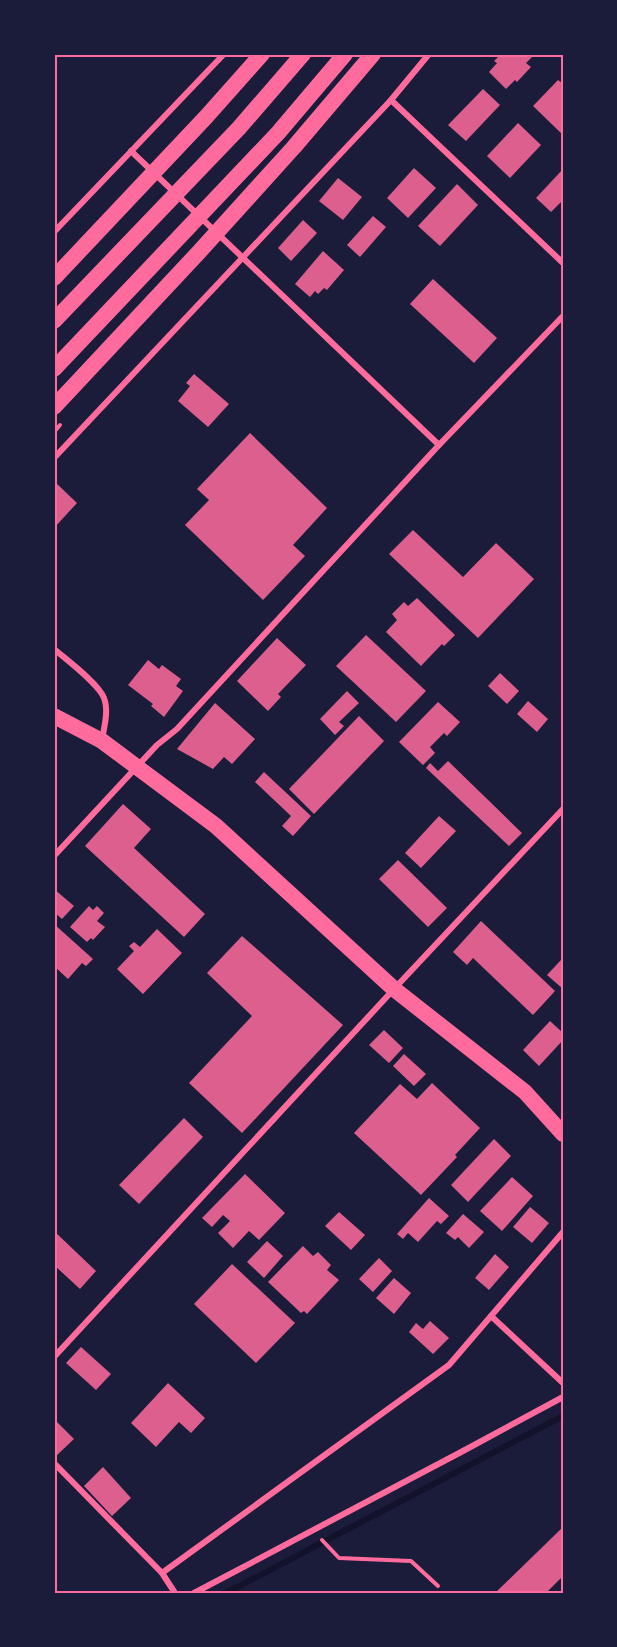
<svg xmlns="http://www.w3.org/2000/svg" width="617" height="1647" viewBox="0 0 617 1647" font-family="'Libre Baskerville',serif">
	<rect width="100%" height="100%" fill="#1b1b3a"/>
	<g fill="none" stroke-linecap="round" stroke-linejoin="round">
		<!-- stream -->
		<polyline stroke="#12122b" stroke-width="6" points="226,1593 563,1416"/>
	</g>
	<!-- building -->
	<g fill="#dd5f8e">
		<polygon points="501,54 531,54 533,56 526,63 531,67 517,82 515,80 506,89 489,72 497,63 494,61"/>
		<polygon points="558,80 562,83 563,81 563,135 533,106"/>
		<polygon points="483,89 500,105 466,141 448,125"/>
		<polygon points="518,123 541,145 510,178 487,156"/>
		<polygon points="414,168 436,188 408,218 387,198"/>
		<polygon points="563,169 563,200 551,212 536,198"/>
		<polygon points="338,178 362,197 343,220 319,201"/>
		<polygon points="457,184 478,205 440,246 418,226"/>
		<polygon points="373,216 386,227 360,257 347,245"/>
		<polygon points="303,220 317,233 291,261 278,248"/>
		<polygon points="323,251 344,270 327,290 324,288 318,294 315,291 310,297 295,284"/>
		<polygon points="433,279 497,338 474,363 410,304"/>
		<polygon points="194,374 229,404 208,427 178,401 190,386 186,383"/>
		<polygon points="250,433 327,508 293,545 305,556 263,600 185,525 209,500 197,489"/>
		<polygon points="54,481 77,503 54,528"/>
		<polygon points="413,530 463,577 496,543 534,579 478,638 389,554"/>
		<polygon points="417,598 455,635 444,646 442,644 421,666 386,632 397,620 392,614 404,602 408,606"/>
		<polygon points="366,635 426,691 396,722 336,666"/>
		<polygon points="277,638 306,665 278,694 281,697 268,711 237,681"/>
		<polygon points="148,660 159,669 162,665 181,679 176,686 183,691 164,717 151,706 153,704 128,685"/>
		<polygon points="500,673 519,691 507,704 488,686"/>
		<polygon points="347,691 359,703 339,722 344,726 335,735 320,719"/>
		<polygon points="528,701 548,719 537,732 517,714"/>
		<polygon points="438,702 460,722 447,736 444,733 430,747 435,753 423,765 399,742"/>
		<polygon points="215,703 255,739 232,764 224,757 213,769 177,749"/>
		<polygon points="359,716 384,741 314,814 289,789"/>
		<polygon points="448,761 522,833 509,846 426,768 430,763 438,771"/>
		<polygon points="264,772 311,816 293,836 282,826 291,816 255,782"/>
		<polygon points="123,804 151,829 134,848 205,914 184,937 85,846"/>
		<polygon points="439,816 456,831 421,868 405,853"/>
		<polygon points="398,860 447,908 428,927 379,879"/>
		<polygon points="54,889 74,906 62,919 54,912"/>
		<polygon points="89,906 93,910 97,906 104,913 97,921 105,927 93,940 91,938 87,942 70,927"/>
		<polygon points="481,921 555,991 533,1015 473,958 467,965 453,952"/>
		<polygon points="54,924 93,959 86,966 82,963 68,979 54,966"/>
		<polygon points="157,929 182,953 143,994 117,969 134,951 129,946 134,942 140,947"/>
		<polygon points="242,936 343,1025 242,1133 189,1083 252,1016 207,973"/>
		<polygon points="561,960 563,961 563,989 547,975"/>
		<polygon points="550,1021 563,1033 563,1040 539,1066 523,1050"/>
		<polygon points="384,1030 403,1048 389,1063 369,1045"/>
		<polygon points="404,1054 426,1074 414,1086 393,1066"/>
		<polygon points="432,1083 480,1128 455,1155 457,1157 421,1195 354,1133 400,1084 417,1099"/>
		<polygon points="184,1118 203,1137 139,1204 119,1185"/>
		<polygon points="494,1139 511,1156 468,1202 451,1185"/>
		<polygon points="245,1174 285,1213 259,1240 249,1231 233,1248 218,1233 230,1221 223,1215 212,1227 202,1218"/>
		<polygon points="512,1177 533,1196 502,1231 480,1211"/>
		<polygon points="429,1198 449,1216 441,1224 437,1221 418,1242 408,1233 403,1239 397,1234"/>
		<polygon points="530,1207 549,1223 532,1243 513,1227"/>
		<polygon points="339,1212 365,1235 351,1250 325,1226"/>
		<polygon points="463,1214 484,1232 469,1248 458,1237 455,1240 446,1233"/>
		<polygon points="54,1231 96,1271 80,1289 54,1265"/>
		<polygon points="267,1241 283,1256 264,1278 247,1262"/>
		<polygon points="303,1246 313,1256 318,1252 331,1265 327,1270 339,1280 307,1314 304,1311 301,1313 268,1282"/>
		<polygon points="495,1254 509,1267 489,1290 475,1278"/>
		<polygon points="379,1258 392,1271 373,1292 359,1279"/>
		<polygon points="232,1264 295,1323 256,1363 194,1304"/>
		<polygon points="394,1278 411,1293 394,1314 376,1298"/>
		<polygon points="430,1321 449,1338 433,1354 409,1332 416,1323 423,1329"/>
		<polygon points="81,1347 111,1374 96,1390 66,1363"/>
		<polygon points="168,1383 205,1418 191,1433 179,1422 156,1447 131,1423"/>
		<polygon points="54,1419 74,1439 55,1457 54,1455"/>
		<polygon points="103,1467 131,1498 112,1516 84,1486"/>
		<polygon points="563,1527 563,1576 546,1593 495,1593"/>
	</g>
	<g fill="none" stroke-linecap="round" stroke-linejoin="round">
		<!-- path -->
		<g stroke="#ff6b9d" stroke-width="4">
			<polyline points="54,432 60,425"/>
			<polyline points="322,1540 339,1558 411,1561 438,1586"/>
		</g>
		<!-- minor -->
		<g stroke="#ff6b9d" stroke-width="6">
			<polyline points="391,100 563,263"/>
			<polyline points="131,151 439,445"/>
			<polyline points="54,232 224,54"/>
			<polyline points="54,458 391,100 429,54"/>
			<path d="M 54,649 C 67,660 99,684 104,698 C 109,711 104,727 102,740"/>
			<polyline points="54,856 157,745 177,729 439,445 563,316"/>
			<polyline points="563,1232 491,1316 563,1383"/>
			<polyline points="54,1357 394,989 563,809"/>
			<polyline points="54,1463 162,1573 175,1593"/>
			<polyline points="162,1573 449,1365 491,1316"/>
			<polyline points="194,1593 463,1451 563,1397"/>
		</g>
		<!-- trunk -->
		<g stroke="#ff6b9d" stroke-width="16">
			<polyline points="54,278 206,117 262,54"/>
			<polyline points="54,321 239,128 303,54"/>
			<polyline points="54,369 278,133 345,54"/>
			<polyline points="54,407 199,252 294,147 373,54"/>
			<polyline points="54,716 102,741 216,826 394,989 525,1092 563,1134"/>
		</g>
	</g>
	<!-- border -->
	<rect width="617" height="1647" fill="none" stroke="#1b1b3a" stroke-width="111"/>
	<rect x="56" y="56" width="506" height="1536" fill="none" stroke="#ff6b9d" stroke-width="2"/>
</svg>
